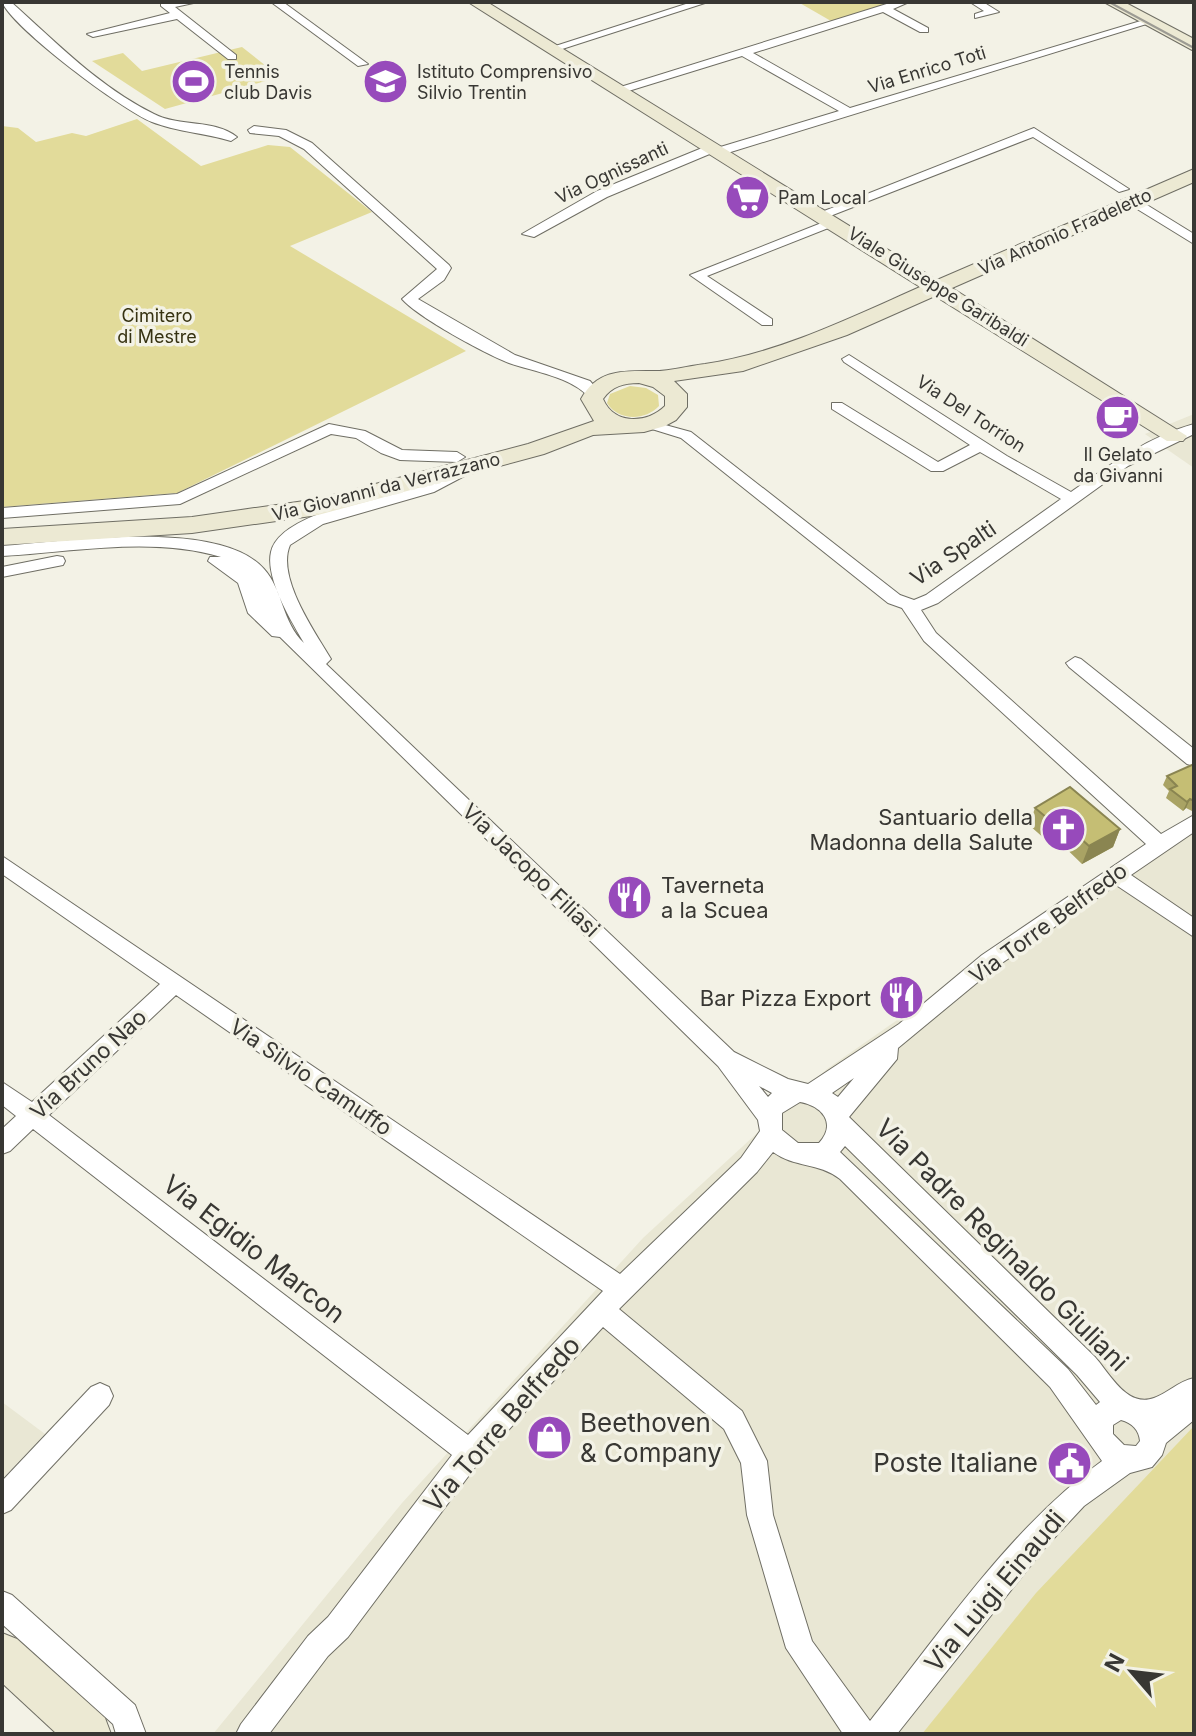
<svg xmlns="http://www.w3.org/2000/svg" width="1196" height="1736" viewBox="0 0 1196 1736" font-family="Inter,sans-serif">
	<rect width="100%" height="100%" fill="#f3f2e6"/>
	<!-- built -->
	<g fill="#e9e7d4">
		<polygon points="1194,414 1194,468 1145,434"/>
		<polygon points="1194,813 1194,1734 213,1734 402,1503 643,1238 827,1069"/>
		<polygon points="2,1402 45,1434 2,1479"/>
	</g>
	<!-- green -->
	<g fill="#e2db9a">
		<polygon points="798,2 892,2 831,21"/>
		<polygon points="242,47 280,77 165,109 92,61 123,53 142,71"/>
		<polygon points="137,119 201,166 268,145 290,147 372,212 290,246 466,351 177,493 2,507 2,126 18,128 36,142 72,133 86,136"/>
		<path d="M 630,386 L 646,388 L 658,395 L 659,406 C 645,421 618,421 607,403 L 610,394 Z"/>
		<polygon points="1194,1426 1194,1734 922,1734 1036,1593"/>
	</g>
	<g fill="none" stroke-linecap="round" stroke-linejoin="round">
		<defs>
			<g id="street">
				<path d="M 2,2 L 11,2 C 56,42 99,87 154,114 C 179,127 215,119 237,137 L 231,141 C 205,133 177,132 152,122 C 122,110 14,29 2,2 Z"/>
				<polygon points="161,2 198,2 175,7 236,55 236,59 228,59 177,19 93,37 87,34 170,13 161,6"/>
				<polygon points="271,2 283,2 368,64 358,66"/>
				<polygon points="692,2 708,2 556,51 546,49"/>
				<polygon points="893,2 909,2 893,9 928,28 928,32 920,32 883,12 753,53 850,108 1144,20 1153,22 721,155 712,153 607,197 534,237 522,234 597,191 707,146 717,148 839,111 742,56 622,93 614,93 614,89"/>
				<polygon points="970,2 983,2 999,12 975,18 975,14 984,11"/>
				<path d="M 254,126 L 286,130 L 312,143 L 449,265 L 451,268 L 444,280 L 418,299 L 515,355 L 590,381 L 601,394 L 599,397 L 589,397 C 571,377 535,372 509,363 C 484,353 419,318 402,299 L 437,269 L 304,149 L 279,136 L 250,133 L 248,130 Z"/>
				<polygon points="1034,128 1129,189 1119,192 1033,137 825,218 814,215"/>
				<polygon points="1134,197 1194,234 1194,244 1129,204 1128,201"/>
				<polygon points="829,220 841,223 707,276 772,319 772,325 762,325 690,275"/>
				<path d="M 849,355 L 1007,456 L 1071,492 C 1109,465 1148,437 1194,424 L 1194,434 L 1128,466 L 938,603 L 921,610 L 936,633 L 1161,834 L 1194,815 L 1194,832 L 1131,875 L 1194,918 L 1194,937 L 1116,885 L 996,967 L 898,1048 L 897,1059 L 849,1117 L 1095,1357 C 1110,1374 1127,1408 1154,1398 C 1168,1393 1177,1382 1194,1378 L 1194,1420 L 1166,1443 L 1162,1455 L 1152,1467 L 1130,1473 L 1084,1506 L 1043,1550 L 897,1734 L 843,1734 L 786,1648 L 747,1515 L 741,1463 L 724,1429 L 603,1327 L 479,1462 L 348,1637 L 328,1656 L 269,1734 L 236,1734 L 241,1724 L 308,1636 L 328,1617 L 452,1455 L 33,1129 L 10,1151 L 2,1154 L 2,1129 L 16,1116 L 2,1105 L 2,1082 L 32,1102 L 160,984 L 2,874 L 2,856 L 620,1274 L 741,1158 L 760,1131 L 758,1120 L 718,1066 L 280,637 L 272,636 L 248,613 L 238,583 L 208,561 L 210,557 L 221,557 C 152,536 73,552 2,556 L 2,546 C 65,542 219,518 264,569 C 283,590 282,622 304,643 C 291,621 265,578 271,552 C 279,515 369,500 401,491 C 418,487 458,464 470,467 L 470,473 L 434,492 L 323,524 L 290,545 C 276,577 315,632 331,659 L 326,664 L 734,1052 L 788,1079 L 808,1084 L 899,1024 L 982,955 L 1146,844 L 924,641 L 902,608 L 888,603 L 681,438 L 639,425 L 647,420 L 691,432 L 900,595 L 914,600 L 926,595 L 1061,499 L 980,452 L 943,471 L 931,471 L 832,409 L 832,403 L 842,403 L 938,462 L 970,445 L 844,362 L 842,359 ZM 176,995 L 603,1291 L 468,1435 L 49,1115 ZM 854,1078 L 838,1097 L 832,1093 ZM 759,1086 L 772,1093 L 768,1097 ZM 800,1102 C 822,1106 837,1123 819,1143 L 798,1143 L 782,1130 L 782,1113 ZM 845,1146 L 1077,1375 L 1100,1402 L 1096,1405 L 1068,1369 L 840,1152 ZM 773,1152 C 795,1168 818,1162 840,1179 L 1050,1387 L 1102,1461 C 1010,1528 941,1632 870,1721 L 812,1641 L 773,1515 L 767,1461 L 742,1411 L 619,1309 L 757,1172 ZM 1121,1420 C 1132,1423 1139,1430 1140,1441 L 1136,1446 L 1124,1445 L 1113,1434 L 1113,1425 Z"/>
				<polygon points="329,424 365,431 402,450 457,452 465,457 457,462 400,460 381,453 356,438 331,434 180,504 2,518 2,508 177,494"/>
				<polygon points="57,556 63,557 65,561 63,565 2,577 2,567"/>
				<polygon points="1075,657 1081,659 1194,749 1194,766 1187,764 1069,667 1066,663"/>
				<polygon points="100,1383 109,1387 113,1396 109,1405 11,1510 2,1514 2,1481 91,1387"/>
				<polygon points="2,1591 12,1595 135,1705 146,1734 116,1734 113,1724 2,1624"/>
			</g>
			<g id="secondary">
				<path d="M 468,2 L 487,2 L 937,280 L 1194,169 L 1194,182 L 952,288 L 1187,436 L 1183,441 L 1167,441 L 935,296 L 847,335 L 743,371 L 674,381 L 687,394 L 687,407 L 676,420 L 665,426 L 644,432 L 593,435 L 544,454 L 318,515 L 192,533 L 2,545 L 2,529 L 192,517 L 318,499 L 528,444 L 594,421 L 581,399 C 597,370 621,371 650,371 C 668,372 687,366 705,364 C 780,353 852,317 920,287 ZM 639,383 L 653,387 L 665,396 L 665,406 C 647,424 614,425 603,399 C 612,386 624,383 639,383 Z"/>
				<polygon points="1104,2 1124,2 1194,39 1194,51"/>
				<polygon points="2,1633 17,1639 105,1718 111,1734 57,1734 2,1683"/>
			</g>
		</defs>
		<!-- street casing -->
		<use href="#street" stroke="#6f6e64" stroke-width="2"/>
		<!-- secondary casing -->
		<use href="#secondary" stroke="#6f6e64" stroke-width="2"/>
		<!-- street -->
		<use href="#street" fill="#fff" fill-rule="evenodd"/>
		<!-- secondary -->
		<use href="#secondary" fill="#ece9d3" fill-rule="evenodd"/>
		<!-- tram -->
		<polyline stroke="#9c9b93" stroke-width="2" points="1109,2 1194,48"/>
	</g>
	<!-- wall -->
	<g fill="#a9a364">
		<polygon points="1194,764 1194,812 1186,808 1183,811 1166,798 1169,791 1163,785 1167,776"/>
		<polygon points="1035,808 1120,829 1113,847 1082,864 1052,835 1046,840 1029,825"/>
	</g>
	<!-- shaded-wall -->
	<g fill="#8a8551">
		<polygon points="1190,799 1186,808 1183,811 1187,802"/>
		<polygon points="1058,818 1052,835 1046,840 1052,822"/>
		<polygon points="1120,829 1113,847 1082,864 1089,846"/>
	</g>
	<!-- building -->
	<g fill="#c5be74" stroke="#8a8551" stroke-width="2">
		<polygon points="1194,764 1194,801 1190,799 1187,802 1170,789 1177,786 1167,776"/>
		<polygon points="1070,787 1120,829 1089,846 1058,818 1052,822 1035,808"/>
	</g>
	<!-- icons -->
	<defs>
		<symbol id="stadium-disc" viewBox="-11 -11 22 22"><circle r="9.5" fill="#974abb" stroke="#f3f2e6"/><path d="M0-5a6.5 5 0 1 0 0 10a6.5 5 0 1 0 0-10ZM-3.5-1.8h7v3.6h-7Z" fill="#fff"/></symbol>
		<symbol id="school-disc" viewBox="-11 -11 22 22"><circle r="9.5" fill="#974abb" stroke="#f3f2e6"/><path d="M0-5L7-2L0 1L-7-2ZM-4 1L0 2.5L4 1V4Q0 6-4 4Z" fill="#fff"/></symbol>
		<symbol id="supermarket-disc" viewBox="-11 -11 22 22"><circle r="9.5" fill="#974abb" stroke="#f3f2e6"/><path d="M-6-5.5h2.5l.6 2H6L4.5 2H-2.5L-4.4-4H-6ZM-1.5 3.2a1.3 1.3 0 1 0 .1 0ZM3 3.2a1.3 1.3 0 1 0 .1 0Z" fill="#fff"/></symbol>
		<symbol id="cafe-disc" viewBox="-11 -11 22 22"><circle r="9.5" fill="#974abb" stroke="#f3f2e6"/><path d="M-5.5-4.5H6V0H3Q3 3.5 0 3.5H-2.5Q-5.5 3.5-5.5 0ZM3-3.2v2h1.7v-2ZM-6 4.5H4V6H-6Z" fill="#fff"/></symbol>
		<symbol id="church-disc" viewBox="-11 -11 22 22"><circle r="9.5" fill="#974abb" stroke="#f3f2e6"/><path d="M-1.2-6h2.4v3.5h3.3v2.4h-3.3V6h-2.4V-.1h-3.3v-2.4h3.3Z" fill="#fff"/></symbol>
		<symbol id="restaurant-disc" viewBox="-11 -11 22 22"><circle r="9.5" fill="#974abb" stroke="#f3f2e6"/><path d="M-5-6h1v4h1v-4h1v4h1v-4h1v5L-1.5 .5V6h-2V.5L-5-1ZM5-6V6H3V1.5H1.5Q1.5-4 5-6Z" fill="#fff"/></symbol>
		<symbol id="shop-disc" viewBox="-11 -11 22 22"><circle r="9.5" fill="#974abb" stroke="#f3f2e6"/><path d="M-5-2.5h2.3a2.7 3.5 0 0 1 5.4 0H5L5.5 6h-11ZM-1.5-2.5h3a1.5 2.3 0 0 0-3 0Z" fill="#fff"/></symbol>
		<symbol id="civic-disc" viewBox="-11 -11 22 22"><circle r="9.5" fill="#974abb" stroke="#f3f2e6"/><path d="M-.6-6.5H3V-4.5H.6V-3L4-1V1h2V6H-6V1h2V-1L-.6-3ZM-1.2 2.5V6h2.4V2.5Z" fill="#fff"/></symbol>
	</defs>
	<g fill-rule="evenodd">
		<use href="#stadium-disc" x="168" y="56" width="51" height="51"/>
		<use href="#school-disc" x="360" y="56" width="51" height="51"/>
		<use href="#supermarket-disc" x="722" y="172" width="51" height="51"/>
		<use href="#cafe-disc" x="1092" y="392" width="51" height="51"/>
		<use href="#church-disc" x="1038" y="804" width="51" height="51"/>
		<use href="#restaurant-disc" x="604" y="872" width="51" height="51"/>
		<use href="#restaurant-disc" x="876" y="972" width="51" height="51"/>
		<use href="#shop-disc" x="524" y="1412" width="51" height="51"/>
		<use href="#civic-disc" x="1044" y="1438" width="51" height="51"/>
	</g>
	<g text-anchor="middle" stroke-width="7" stroke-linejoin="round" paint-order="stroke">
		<!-- far-street labels -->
		<g font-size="18" fill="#383733" stroke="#f3f2e6">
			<text transform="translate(927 70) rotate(-17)" y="6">Via Enrico Toti</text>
			<text transform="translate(612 173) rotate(-25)" y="6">Via Ognissanti</text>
			<text transform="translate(1065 232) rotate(-24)" y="6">Via Antonio Fradeletto</text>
			<text transform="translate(938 287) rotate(32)" y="6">Viale Giuseppe Garibaldi</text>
			<text transform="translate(971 414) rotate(33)" y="6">Via Del Torrion</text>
			<text transform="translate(386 487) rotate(-14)" y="6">Via Giovanni da Verrazzano</text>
		</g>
		<!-- far-poi labels -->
		<g font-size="18" fill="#383733" stroke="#f3f2e6" text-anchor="start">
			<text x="224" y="78">Tennis<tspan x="224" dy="21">club Davis</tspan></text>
			<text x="417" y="78">Istituto Comprensivo<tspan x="417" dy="21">Silvio Trentin</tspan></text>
			<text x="778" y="204">Pam Local</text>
			<text x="1118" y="461" text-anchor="middle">Il Gelato<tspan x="1118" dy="21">da Givanni</tspan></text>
		</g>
		<!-- far-park labels -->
		<g font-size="18" fill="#363211" stroke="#f3f2e6">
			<text x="157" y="322">Cimitero<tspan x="157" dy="21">di Mestre</tspan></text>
		</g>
		<!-- street labels -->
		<g font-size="22" fill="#383733" stroke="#f3f2e6">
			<text transform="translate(953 553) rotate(-34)" y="8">Via Spalti</text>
			<text transform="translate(531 870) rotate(44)" y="8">Via Jacopo Filiasi</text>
			<text transform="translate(1048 923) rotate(-36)" y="8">Via Torre Belfredo</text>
			<text transform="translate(88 1064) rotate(-43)" y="8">Via Bruno Nao</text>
			<text transform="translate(311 1077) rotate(34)" y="8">Via Silvio Camuffo</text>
		</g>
		<!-- poi labels -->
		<g font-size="22" fill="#383733" stroke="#f3f2e6" text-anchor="end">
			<text x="1033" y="825">Santuario della<tspan x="1033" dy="25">Madonna della Salute</tspan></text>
			<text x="661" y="893" text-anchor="start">Taverneta<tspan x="661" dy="25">a la Scuea</tspan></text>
			<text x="871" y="1006">Bar Pizza Export</text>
		</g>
		<!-- near-street labels -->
		<g font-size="26" fill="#383733" stroke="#f3f2e6">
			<text transform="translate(1002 1245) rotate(45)" y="9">Via Padre Reginaldo Giuliani</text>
			<text transform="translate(254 1249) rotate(38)" y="9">Via Egidio Marcon</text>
			<text transform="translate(502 1424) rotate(-49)" y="9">Via Torre Belfredo</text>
			<text transform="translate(995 1591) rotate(-50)" y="9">Via Luigi Einaudi</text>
		</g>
		<!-- near-poi labels -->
		<g font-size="26" fill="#383733" stroke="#f3f2e6" text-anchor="start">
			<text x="580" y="1432">Beethoven<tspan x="580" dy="30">&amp; Company</tspan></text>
			<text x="1038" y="1472" text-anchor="end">Poste Italiane</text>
		</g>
	</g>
	<!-- border -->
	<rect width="1196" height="1736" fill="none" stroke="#383733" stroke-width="8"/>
	<!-- north arrow -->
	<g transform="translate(1132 1672) rotate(298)" stroke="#f3f2e6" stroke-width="6" paint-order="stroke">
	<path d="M0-6L14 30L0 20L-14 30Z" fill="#383733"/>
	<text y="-12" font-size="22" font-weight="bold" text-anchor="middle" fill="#383733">N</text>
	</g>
</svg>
